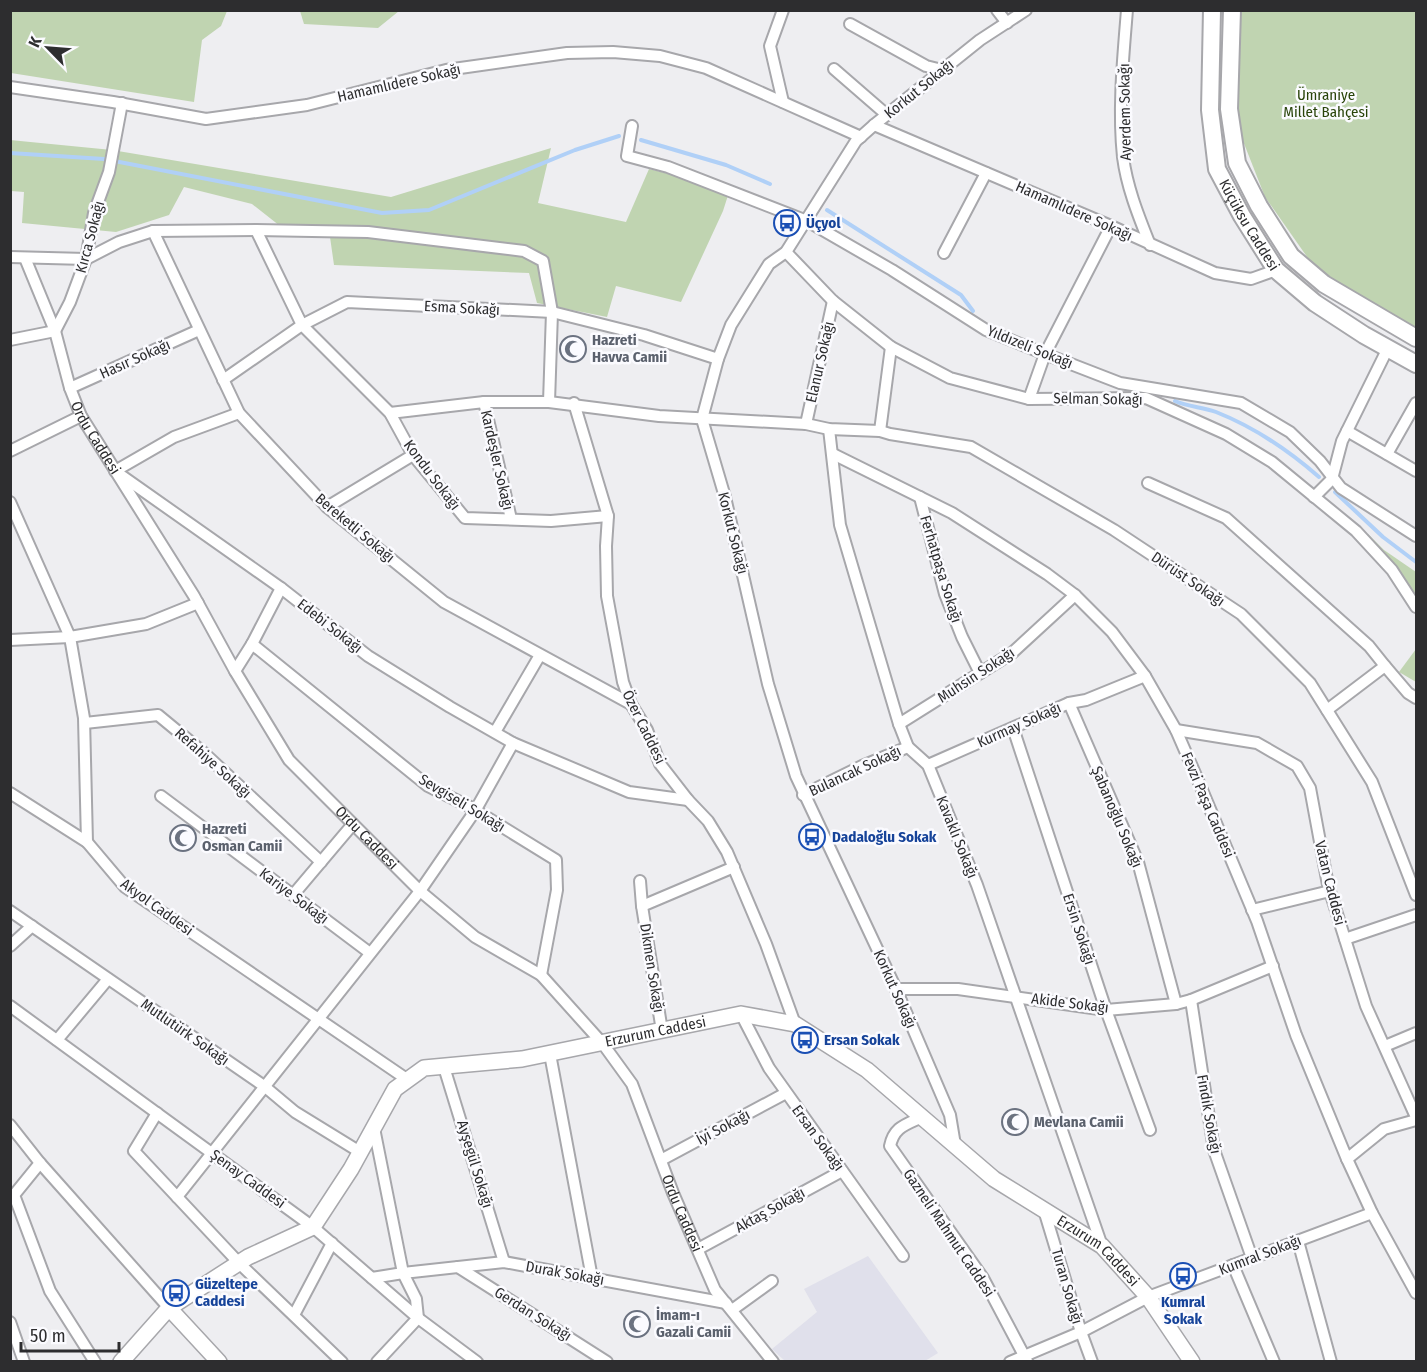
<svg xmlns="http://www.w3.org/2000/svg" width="1427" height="1372" viewBox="0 0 1427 1372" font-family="'Fira Sans Condensed',sans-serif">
	<rect width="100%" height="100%" fill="#eeeef1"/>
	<!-- built -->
	<polygon fill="#e0e0eb" points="868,1256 938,1353 925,1361 785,1361 772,1349 817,1312 804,1289"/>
	<!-- green -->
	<g fill="#c0d4b1">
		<polygon points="10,11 11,10 227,11 221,26 202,40 194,102 11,73"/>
		<polygon points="300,11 300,10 399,11 378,28 304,24"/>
		<polygon points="1240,11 1416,11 1416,335 1317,271 1265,197 1234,118"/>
		<polygon points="10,140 112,150 391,197 551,148 538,203 626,222 649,169 730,189 723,211 681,302 616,286 607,317 537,303 529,273 334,265 330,237 280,226 252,204 184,187 169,215 116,232 22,223 24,192 11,191"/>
		<polygon points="1368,534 1384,550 1416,572 1416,595 1395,565 1366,537"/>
		<polygon points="1416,649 1416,682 1399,672"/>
	</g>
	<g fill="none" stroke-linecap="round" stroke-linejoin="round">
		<!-- stream -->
		<g stroke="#b0d0f7" stroke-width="4">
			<polyline points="641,140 726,165 770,184"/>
			<polyline points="10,153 104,159 382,213 429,210 575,150 619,136"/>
			<polyline points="827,210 961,295 973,311"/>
			<path d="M 1175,401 C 1188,407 1203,407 1216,412 C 1254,427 1288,450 1319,477"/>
			<polyline points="1335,492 1383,537 1416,562"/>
		</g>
		<defs>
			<g id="street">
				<polyline points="997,10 1007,23"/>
				<path d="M 1127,10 C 1123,59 1118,109 1123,157 C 1127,188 1139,217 1150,245"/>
				<polyline points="850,24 926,66 942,70"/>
				<polyline points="834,69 887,115"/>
				<polyline points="10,87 113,102 206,119 307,105 446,70 567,53 613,52 660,56 706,68 861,137"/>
				<polyline points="783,102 770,46 783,10"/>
				<polyline points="874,125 1111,226 1215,273 1251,279 1276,270"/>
				<polyline points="632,126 627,156 668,167 807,221 892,270 986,330 1045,354 1120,383 1241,403 1290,432 1320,461 1341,488 1416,536"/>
				<polyline points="256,230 302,325 390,413 413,455 465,518 551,521 608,516"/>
				<polyline points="153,231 239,413 327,507 444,602 631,704"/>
				<polyline points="786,252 833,301 891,347 950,378 1029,399 1146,398 1226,434 1272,462 1356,531 1392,570 1416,607"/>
				<polyline points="944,253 986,173"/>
				<polyline points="10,257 86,259 119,242 153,231 256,230 368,232 524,251 543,261 552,312 549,402"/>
				<path id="s1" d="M 25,258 L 55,331 L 70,388 L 81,416 L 194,596 L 235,671 L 289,760 L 420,891 L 475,937 L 541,975 L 603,1044 L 632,1084 L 673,1193 L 715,1290 L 773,1362"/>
				<polyline points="10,340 55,331 70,302 86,259 94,213 109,172 122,103"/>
				<polyline points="223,380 302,325 347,302 552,312 644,335 718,359"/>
				<polyline points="70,388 199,330"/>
				<polyline points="1029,399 1045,354 1111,226"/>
				<polyline points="484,402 511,519"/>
				<polyline points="574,403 608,516 606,546 607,596 623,682 631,704 647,730 660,764 688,800 708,821 727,852 766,944 795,1024"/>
				<polyline points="239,413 174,437 115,471 281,588 368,656 450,707 513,743 629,792 688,800"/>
				<polyline points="390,413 484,402 549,402 659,416 806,424 829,429 880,431 890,434 971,447 1114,530 1241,614 1310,683 1372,782 1416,895"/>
				<polyline points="806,424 833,301"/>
				<polyline points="829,429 840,525 899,724 908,747 928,765 977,885 1102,1246"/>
				<polyline points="880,431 891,347"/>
				<polyline points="1347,431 1416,471"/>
				<polyline points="10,451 81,416"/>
				<polyline points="833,454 952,513 1047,574 1075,595 1112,632 1145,676 1176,730 1197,778 1257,921 1296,1035 1347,1159 1372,1213 1416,1293"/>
				<polyline points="1387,454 1416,403"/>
				<polyline points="1148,483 1226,518 1369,646 1385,666 1327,710"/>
				<polyline points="920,497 945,594 962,637 980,673"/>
				<polyline points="1314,497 1332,479 1342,441 1388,348"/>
				<polyline points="10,502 70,637 84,718 87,842 125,887 408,1080"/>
				<polyline points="327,507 413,455"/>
				<polyline points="10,640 70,637 146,624 198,603"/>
				<polyline points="252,644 428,786 470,807 556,860 557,890 541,975"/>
				<polyline points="1385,666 1408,693 1416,698"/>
				<polyline points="235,671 252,644 281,588"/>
				<polyline points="1069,703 1138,862 1176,1004"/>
				<polyline points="85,723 158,715 204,753 321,862"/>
				<polyline points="899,724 1012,653 1075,595"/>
				<polyline points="1013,728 1106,1010 1150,1130"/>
				<polyline points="1176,730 1257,743 1297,766 1310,788 1328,885 1366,1006 1416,1117"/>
				<polyline points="495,732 540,655"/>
				<polyline points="928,765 1069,703 1086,700 1145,676"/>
				<polyline points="10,793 87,842"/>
				<polyline points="803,795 862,766 908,747"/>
				<polyline points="161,796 370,953"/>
				<polyline points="640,881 642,906"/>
				<polyline points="293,895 353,824"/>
				<polyline points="1252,910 1330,891"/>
				<polyline points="10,911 264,1086 295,1112 360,1152"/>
				<polyline points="1345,939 1416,915"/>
				<polyline points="10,946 32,926"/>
				<polyline points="896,989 958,989 1106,1010 1176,1004 1191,1000 1273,966"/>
				<polyline points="1191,1000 1214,1150 1252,1258"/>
				<polyline points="10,1006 313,1227 418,1318 477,1362"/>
				<polyline points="741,1014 769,1068 903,1256"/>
				<polyline points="662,1031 642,906 734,867"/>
				<polyline points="57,1040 108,979"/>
				<polyline points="1385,1046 1416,1033"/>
				<polyline points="550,1054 592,1278"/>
				<polyline points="444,1067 504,1262"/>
				<polyline points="157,1113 134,1151 239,1263 342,1362"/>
				<path d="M 922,1117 C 905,1125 894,1127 890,1146 L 983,1278 L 1027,1361"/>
				<polyline points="10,1125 40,1163 169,1308"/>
				<polyline points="374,1128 403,1273 416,1299 418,1318 377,1362"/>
				<polyline points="955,1145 950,1115 896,989 796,776 768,684 725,497 702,419 718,359 731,325 769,264 786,252 856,141 874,125 980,40 1026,10"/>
				<polyline points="1347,1159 1384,1129 1416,1120"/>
				<polyline points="661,1160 786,1093"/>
				<polyline points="40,1163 14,1195 50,1291 95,1362"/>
				<polyline points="177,1197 420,891 475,811 513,743"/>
				<polyline points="1044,1210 1081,1332 1092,1362"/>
				<polyline points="1298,1241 1331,1362"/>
				<polyline points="698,1249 842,1171"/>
				<polyline points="1233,1265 1274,1362"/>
				<polyline points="458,1267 607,1362"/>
				<polyline points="372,1278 403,1273 504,1262 726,1303"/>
				<polyline points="732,1310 772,1281"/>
				<polyline points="294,1315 332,1243"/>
				<polyline points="10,1322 24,1362"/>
				<polyline points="1010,1362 1081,1332 1148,1297 1372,1213"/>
			</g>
			<g id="secondary">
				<polyline points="169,1308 219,1362"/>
				<path id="s2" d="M 121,1362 L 169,1308 L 248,1257 L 313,1227 L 351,1169 L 395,1089 L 424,1068 L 522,1059 L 741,1014 L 795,1024 L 867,1070 L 994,1179 L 1102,1246 L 1148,1297 L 1192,1362"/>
			</g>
			<g id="primary">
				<path id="s3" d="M 1212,10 L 1210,110 L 1217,169 L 1242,216 L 1276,270 L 1315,303 L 1364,335 L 1416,364"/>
				<polyline points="1232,10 1229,109 1237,163 1259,206 1291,256 1324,284 1416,338"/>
			</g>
		</defs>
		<!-- street casing -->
		<use href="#street" stroke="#a7a7ab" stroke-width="14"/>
		<!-- secondary casing -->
		<use href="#secondary" stroke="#a7a7ab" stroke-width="18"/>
		<!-- primary casing -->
		<use href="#primary" stroke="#a7a7ab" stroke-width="20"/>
		<!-- street -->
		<use href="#street" stroke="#fff" stroke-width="10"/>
		<!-- secondary -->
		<use href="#secondary" stroke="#fff" stroke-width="15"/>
		<!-- primary -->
		<use href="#primary" stroke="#fff" stroke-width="16"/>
	</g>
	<!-- icons -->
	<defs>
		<symbol id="bus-ring" viewBox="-11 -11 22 22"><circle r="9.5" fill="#fbfbff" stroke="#1a4fb4" stroke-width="1.5"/><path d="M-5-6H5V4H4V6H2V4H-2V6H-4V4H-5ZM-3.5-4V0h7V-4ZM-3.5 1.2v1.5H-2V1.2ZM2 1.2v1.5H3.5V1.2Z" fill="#1a4fb4"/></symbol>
		<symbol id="mosque-ring" viewBox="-11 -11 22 22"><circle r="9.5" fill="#fbfbff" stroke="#6b7280" stroke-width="1.5"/><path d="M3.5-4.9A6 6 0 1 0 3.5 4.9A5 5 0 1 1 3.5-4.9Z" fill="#6b7280"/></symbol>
	</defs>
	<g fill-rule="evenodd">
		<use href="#bus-ring" x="772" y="208" width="30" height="30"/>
		<use href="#mosque-ring" x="558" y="334" width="30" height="30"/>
		<use href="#bus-ring" x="797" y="822" width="30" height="30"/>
		<use href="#mosque-ring" x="168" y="823" width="30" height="30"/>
		<use href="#bus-ring" x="790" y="1025" width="30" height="30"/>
		<use href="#mosque-ring" x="1000" y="1107" width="30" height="30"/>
		<use href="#bus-ring" x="1168" y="1261" width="30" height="30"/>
		<use href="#bus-ring" x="161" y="1278" width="30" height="30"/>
		<use href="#mosque-ring" x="622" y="1309" width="30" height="30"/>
	</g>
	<g text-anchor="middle" stroke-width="5" stroke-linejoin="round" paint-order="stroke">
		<!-- street labels -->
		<g font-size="15" fill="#2d2d2f" stroke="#fbfbff">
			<text transform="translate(399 83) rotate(-13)" y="5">Hamamlıdere Sokağı</text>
			<text transform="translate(919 89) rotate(-39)" y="5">Korkut Sokağı</text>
			<text transform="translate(1125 112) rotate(-91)" y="5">Ayerdem Sokağı</text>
			<text transform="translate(1074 211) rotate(24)" y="5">Hamamlıdere Sokağı</text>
			<text dy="5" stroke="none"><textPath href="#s3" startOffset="224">Küçüksu Caddesi</textPath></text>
			<text transform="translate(90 237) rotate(-75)" y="5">Kırca Sokağı</text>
			<text transform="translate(462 308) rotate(3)" y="5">Esma Sokağı</text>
			<text transform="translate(1030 347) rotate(22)" y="5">Yıldızeli Sokağı</text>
			<text transform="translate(135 359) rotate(-24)" y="5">Hasır Sokağı</text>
			<text transform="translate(820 362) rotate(-77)" y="5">Elanur Sokağı</text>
			<text transform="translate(1098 399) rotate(1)" y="5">Selman Sokağı</text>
			<text dy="5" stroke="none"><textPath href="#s1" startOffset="194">Ordu Caddesi</textPath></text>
			<text transform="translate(497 460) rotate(77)" y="5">Kardeşler Sokağı</text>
			<text transform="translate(432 475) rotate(53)" y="5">Kondu Sokağı</text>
			<text transform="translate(355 528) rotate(40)" y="5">Bereketli Sokağı</text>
			<text transform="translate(733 533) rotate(76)" y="5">Korkut Sokağı</text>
			<text transform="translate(941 569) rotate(73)" y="5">Ferhatpaşa Sokağı</text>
			<text transform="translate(1188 579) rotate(34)" y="5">Dürüst Sokağı</text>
			<text transform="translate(330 626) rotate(38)" y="5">Edebi Sokağı</text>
			<text transform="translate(976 675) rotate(-33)" y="5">Muhsin Sokağı</text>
			<text transform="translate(1019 725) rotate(-24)" y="5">Kurmay Sokağı</text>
			<text transform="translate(644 727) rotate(64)" y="5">Özer Caddesi</text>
			<text transform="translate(213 763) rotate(42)" y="5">Refahiye Sokağı</text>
			<text transform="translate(855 771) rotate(-25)" y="5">Bulancak Sokağı</text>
			<text transform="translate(462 803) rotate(31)" y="5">Sevgiseli Sokağı</text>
			<text transform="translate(1208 805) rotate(67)" y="5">Fevzi Paşa Caddesi</text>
			<text transform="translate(1117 817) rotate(67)" y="5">Şabanoğlu Sokağı</text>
			<text transform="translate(957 837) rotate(68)" y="5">Kavaklı Sokağı</text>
			<text dy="5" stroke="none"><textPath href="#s1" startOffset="680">Ordu Caddesi</textPath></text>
			<text transform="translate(1330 883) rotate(76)" y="5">Vatan Caddesi</text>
			<text transform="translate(294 896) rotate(37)" y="5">Kariye Sokağı</text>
			<text transform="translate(157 907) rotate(36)" y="5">Akyol Caddesi</text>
			<text transform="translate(1079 929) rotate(72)" y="5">Ersin Sokağı</text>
			<text transform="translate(652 968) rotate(81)" y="5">Dikmen Sokağı</text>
			<text transform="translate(895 989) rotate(66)" y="5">Korkut Sokağı</text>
			<text transform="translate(1070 1003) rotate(7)" y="5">Akide Sokağı</text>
			<text transform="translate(185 1032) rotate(35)" y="5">Mutlutürk Sokağı</text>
			<text dy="5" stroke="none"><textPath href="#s2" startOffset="669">Erzurum Caddesi</textPath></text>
			<text transform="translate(1209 1114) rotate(80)" y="5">Fındık Sokağı</text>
			<text transform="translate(723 1127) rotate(-28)" y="5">İyi Sokağı</text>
			<text transform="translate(818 1138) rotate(54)" y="5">Ersan Sokağı</text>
			<text transform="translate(475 1164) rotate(73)" y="5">Ayşegül Sokağı</text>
			<text transform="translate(248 1179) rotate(36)" y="5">Şenay Caddesi</text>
			<text transform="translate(770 1210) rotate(-29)" y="5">Aktaş Sokağı</text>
			<text dy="5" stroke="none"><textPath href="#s1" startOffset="1184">Ordu Caddesi</textPath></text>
			<text transform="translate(949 1233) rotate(56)" y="5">Gazneli Mahmut Caddesi</text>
			<text dy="5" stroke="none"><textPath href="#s2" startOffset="1191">Erzurum Caddesi</textPath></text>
			<text transform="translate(1260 1255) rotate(-21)" y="5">Kumral Sokağı</text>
			<text transform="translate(565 1273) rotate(10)" y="5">Durak Sokağı</text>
			<text transform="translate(1067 1286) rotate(74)" y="5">Turan Sokağı</text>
			<text transform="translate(533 1314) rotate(32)" y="5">Gerdan Sokağı</text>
		</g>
		<!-- park labels -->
		<g font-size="15" fill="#29440a" stroke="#fbfbff">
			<text x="1326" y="100">Ümraniye<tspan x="1326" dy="17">Millet Bahçesi</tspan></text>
		</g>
		<!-- transit labels -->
		<g font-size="15" font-weight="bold" fill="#164399" stroke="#fbfbff" text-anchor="start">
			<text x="806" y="228">Üçyol</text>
			<text x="832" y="842">Dadaloğlu Sokak</text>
			<text x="824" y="1045">Ersan Sokak</text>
			<text x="195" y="1289">Güzeltepe<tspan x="195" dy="17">Caddesi</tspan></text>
			<text x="1183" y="1307" text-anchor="middle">Kumral<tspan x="1183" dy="17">Sokak</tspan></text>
		</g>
		<!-- worship labels -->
		<g font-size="15" font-weight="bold" fill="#5b616d" stroke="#fbfbff" text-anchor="start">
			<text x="592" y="345">Hazreti<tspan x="592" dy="17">Havva Camii</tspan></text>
			<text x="202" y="834">Hazreti<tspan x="202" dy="17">Osman Camii</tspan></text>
			<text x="1034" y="1127">Mevlana Camii</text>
			<text x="656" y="1320">İmam-ı<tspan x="656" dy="17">Gazali Camii</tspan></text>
		</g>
	</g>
	<!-- border -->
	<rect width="1427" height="1372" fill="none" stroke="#2d2d2f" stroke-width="24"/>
	<!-- north arrow -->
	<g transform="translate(48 48) rotate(295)" stroke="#fbfbff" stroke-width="4.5" paint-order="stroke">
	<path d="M0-4.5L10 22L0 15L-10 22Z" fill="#2d2d2f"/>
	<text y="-9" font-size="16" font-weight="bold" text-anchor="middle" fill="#2d2d2f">K</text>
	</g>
	<!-- scale -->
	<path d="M21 1342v9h98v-9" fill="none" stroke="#2d2d2f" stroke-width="3"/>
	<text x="30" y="1342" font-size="18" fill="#2d2d2f" stroke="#fbfbff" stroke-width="4.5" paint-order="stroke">50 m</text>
</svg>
